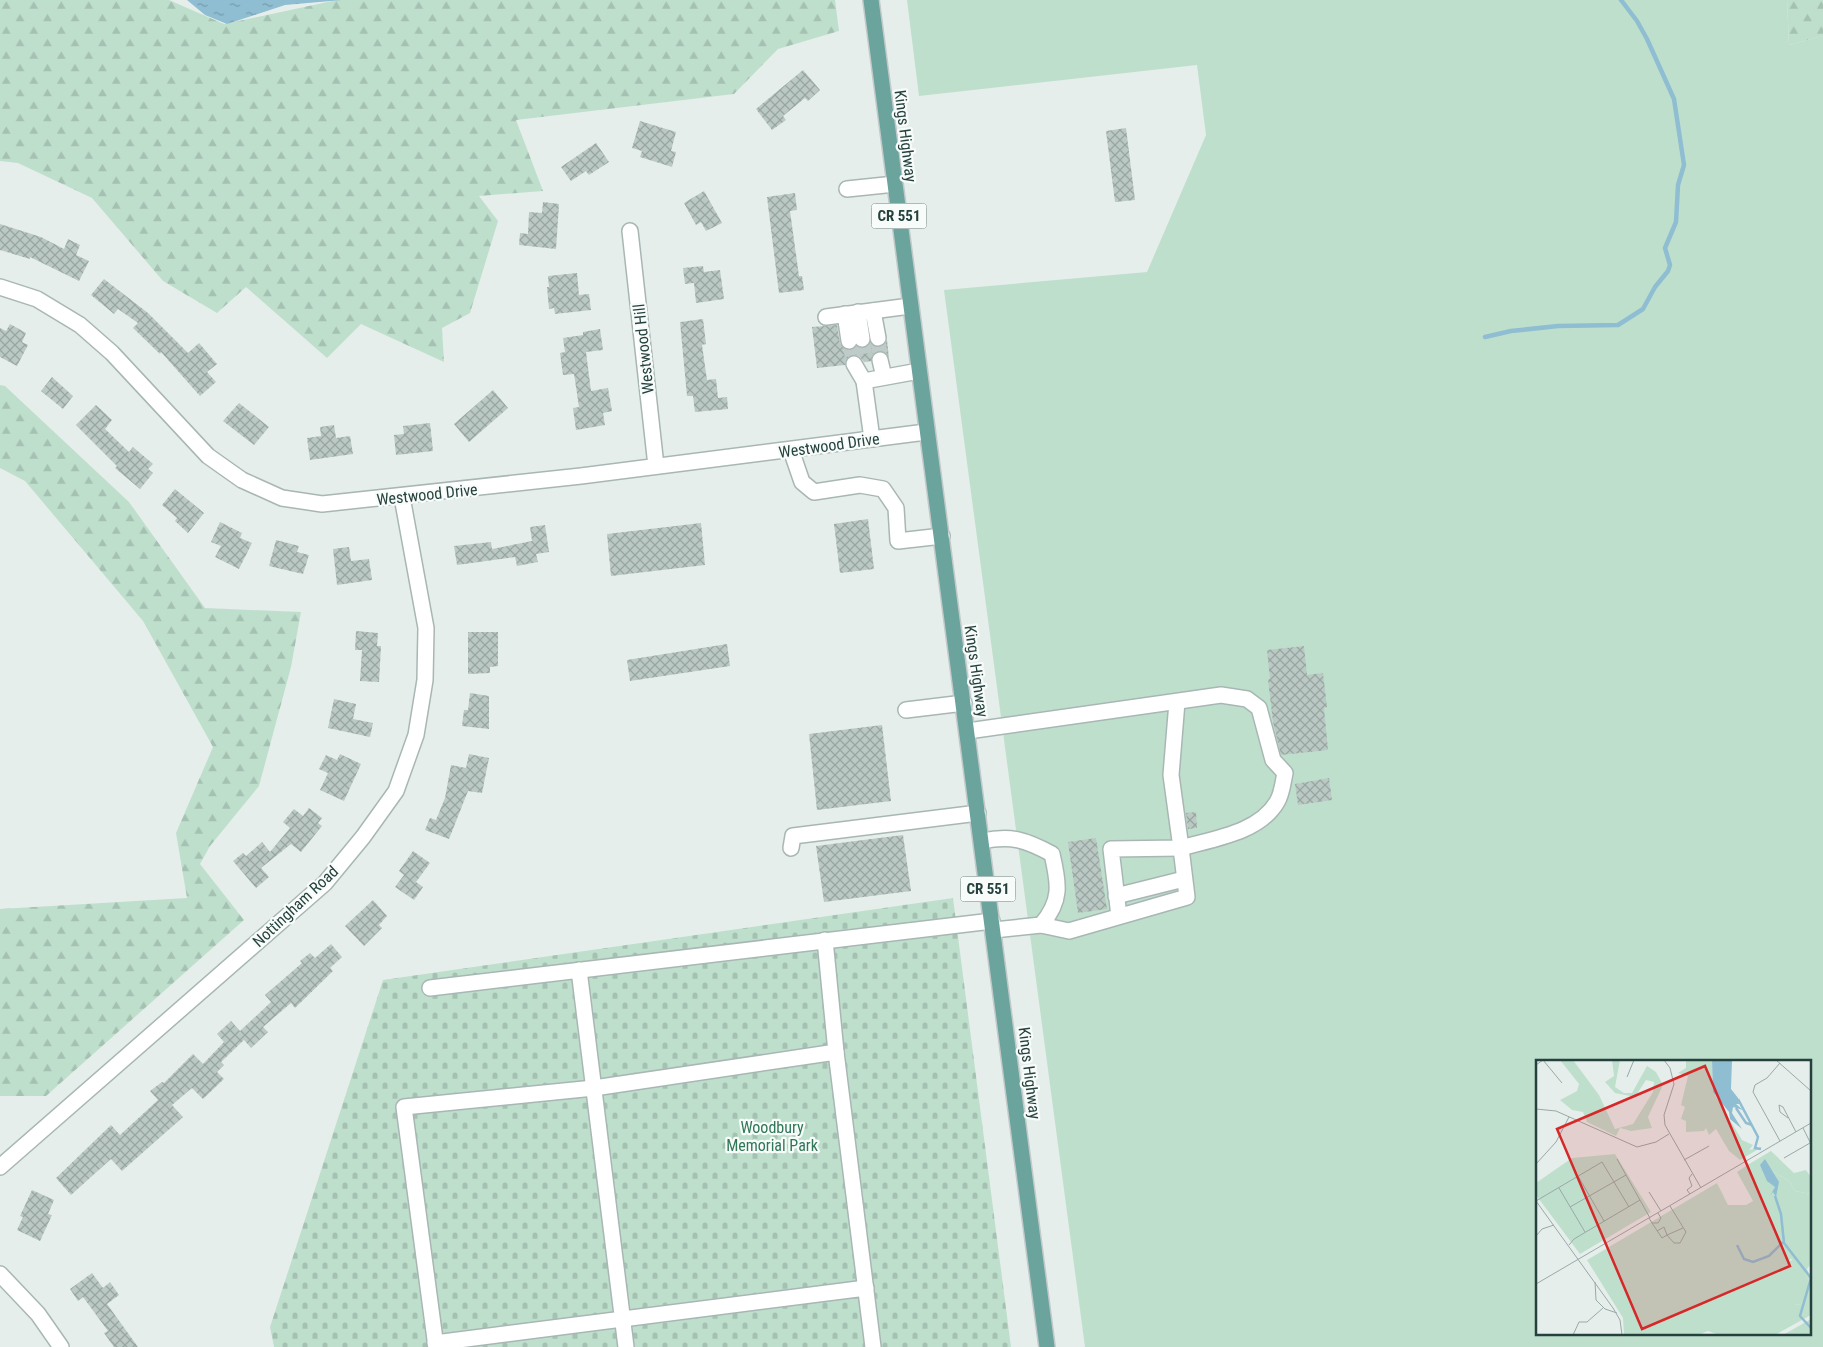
<svg xmlns="http://www.w3.org/2000/svg" width="1823" height="1347" viewBox="0 0 1823 1347" font-family="'Roboto Condensed',sans-serif">
	<defs>
		<pattern id="forest-firs" width="22" height="20" patternUnits="userSpaceOnUse" patternTransform="scale(1.25)"><rect width="22" height="20" fill="#bfdfcd"/><path d="M5 1l3.5 6h-7zM16 11l3.5 6h-7z" fill="#a4c1b1"/></pattern>
		<pattern id="cemetery-stones" width="16" height="16" patternUnits="userSpaceOnUse" patternTransform="scale(1.25)"><rect width="16" height="16" fill="#bfdfcd"/><path d="M2 7V4a2 2 0 0 1 4 0v3zM10 15v-3a2 2 0 0 1 4 0v3z" fill="#a4c1b1"/></pattern>
		<pattern id="water-ripples" width="26" height="14" patternUnits="userSpaceOnUse" patternTransform="scale(1.25)"><rect width="26" height="14" fill="#8fbdd2"/><path d="M2 4q2-2 4 0t4 0M15 11q2-2 4 0t4 0" fill="none" stroke="#759bac"/></pattern>
		<pattern id="building-cross-hatch" width="8" height="8" patternUnits="userSpaceOnUse" patternTransform="scale(1.25)"><rect width="8" height="8" fill="#bbc9c5"/><path d="M0 0l8 8M0 8l8-8" fill="none" stroke="#98a5a1"/></pattern>
	</defs>
	<rect width="100%" height="100%" fill="#e6eeec"/>
	<!-- grass -->
	<path fill="#bfdfcd" fill-rule="evenodd" d="M 907,0 L 1787,0 L 1789,45 L 1823,36 L 1823,1347 L 1085,1347 L 944,290 L 1147,272 L 1206,135 L 1197,65 L 919,96 ZM 1537,1061 L 1809,1061 L 1809,1333 L 1537,1333 Z"/>
	<!-- forest -->
	<g fill="url(#forest-firs)">
		<polygon points="0,0 169,0 224,24 337,0 835,0 839,31 778,49 734,94 516,120 543,191 479,196 498,221 470,313 442,328 444,362 361,324 327,358 246,287 217,313 163,281 92,198 18,163 0,161"/>
		<polygon points="1787,0 1823,0 1823,36 1789,45"/>
		<polygon points="0,385 5,386 129,502 205,608 301,612 291,667 259,786 210,846 200,864 244,920 46,1096 0,1096 0,909 187,898 176,833 213,747 143,621 25,481 0,468"/>
	</g>
	<!-- cemetery -->
	<polygon fill="url(#cemetery-stones)" points="953,898 1011,1347 274,1347 270,1327 383,980"/>
	<!-- water -->
	<polygon fill="url(#water-ripples)" points="187,0 342,0 285,5 227,24 205,15"/>
	<g fill="none" stroke-linecap="round" stroke-linejoin="round">
		<!-- stream -->
		<polyline stroke="#8fbdd2" stroke-width="4.5" points="1485,337 1511,331 1558,326 1618,325 1643,309 1655,287 1668,271 1670,265 1665,248 1676,222 1678,185 1684,165 1674,99 1647,39 1637,21 1621,0"/>
	</g>
	<!-- building -->
	<g fill="url(#building-cross-hatch)">
		<polygon points="803,70 820,90 808,101 805,98 783,116 786,120 772,130 756,109"/>
		<polygon points="640,121 676,132 671,151 676,152 672,167 640,157 642,151 632,148"/>
		<polygon points="1126,128 1135,200 1115,202 1106,131"/>
		<polygon points="596,143 609,162 589,175 586,171 571,181 561,167"/>
		<polygon points="704,191 722,223 706,231 701,222 696,225 684,203"/>
		<polygon points="795,193 797,210 790,211 799,276 802,276 804,290 779,293 767,197"/>
		<polygon points="543,202 559,204 556,249 519,245 520,233 528,234 529,212 542,213"/>
		<polygon points="0,224 41,237 64,249 68,239 80,245 76,255 89,261 79,281 30,257 30,259 0,250"/>
		<polygon points="703,266 704,272 720,270 724,299 696,303 694,283 685,284 683,268"/>
		<polygon points="577,273 579,295 589,294 591,310 555,314 554,308 549,309 547,287 549,287 548,276"/>
		<polygon points="104,279 148,313 188,353 199,343 217,364 207,372 216,382 200,396 161,352 160,354 133,328 138,323 118,309 114,314 91,295"/>
		<polygon points="703,319 706,344 702,345 707,380 716,379 718,398 727,397 728,409 695,412 693,396 687,396 680,322"/>
		<polygon points="10,324 26,333 22,342 28,345 17,366 0,357 0,328 6,331"/>
		<polygon points="837,325 840,343 845,349 851,350 856,346 864,348 870,343 880,347 887,340 889,358 886,353 878,351 873,354 871,361 864,362 859,356 853,355 846,359 845,365 817,368 812,327"/>
		<polygon points="600,329 603,350 586,352 591,391 608,388 612,411 603,413 605,425 576,430 573,408 579,407 574,374 563,375 560,353 565,352 563,338 583,335 583,332"/>
		<polygon points="52,377 73,396 63,409 41,391"/>
		<polygon points="493,390 508,408 469,442 454,424"/>
		<polygon points="239,403 269,427 254,445 223,421"/>
		<polygon points="96,405 112,420 105,429 129,452 133,447 153,464 148,469 153,473 140,489 115,468 117,466 76,425"/>
		<polygon points="430,423 433,451 396,455 394,435 404,434 403,426"/>
		<polygon points="334,425 336,438 350,436 353,454 310,460 307,438 321,436 320,427"/>
		<polygon points="175,489 204,513 188,533 175,521 177,518 162,505"/>
		<polygon points="868,519 874,569 840,573 834,524"/>
		<polygon points="220,522 242,533 240,538 252,543 239,569 215,557 221,546 211,542"/>
		<polygon points="701,523 705,565 611,576 607,534"/>
		<polygon points="545,525 549,552 536,554 538,562 517,566 515,557 457,565 454,546 491,542 492,549 532,541 530,527"/>
		<polygon points="276,540 299,546 297,552 309,555 303,574 269,566"/>
		<polygon points="349,547 351,561 369,559 372,580 337,585 333,549"/>
		<polygon points="356,631 378,633 377,646 381,646 379,682 360,681 362,650 355,650"/>
		<polygon points="468,632 498,632 498,666 490,667 490,673 468,674"/>
		<polygon points="727,644 730,666 630,681 627,660"/>
		<polygon points="1304,646 1307,675 1323,673 1327,707 1324,708 1328,750 1281,755 1273,722 1268,680 1270,679 1267,650"/>
		<polygon points="470,693 489,696 489,729 462,726 464,710 468,710"/>
		<polygon points="334,699 356,704 353,719 373,723 370,737 328,728"/>
		<polygon points="882,725 891,801 817,810 809,734"/>
		<polygon points="340,754 361,764 344,801 320,790 328,773 319,769 326,755 337,760"/>
		<polygon points="469,754 489,758 482,793 468,791 449,839 425,830 430,818 436,820 445,798 451,765 466,768"/>
		<polygon points="1329,778 1332,800 1298,805 1295,784"/>
		<polygon points="309,808 322,818 318,823 322,826 301,852 291,844 261,868 269,877 256,888 233,861 243,853 246,856 262,842 270,852 290,828 283,822 294,809 303,816"/>
		<polygon points="1196,812 1197,828 1188,829 1186,813"/>
		<polygon points="903,835 911,891 824,902 816,846"/>
		<polygon points="1096,838 1107,909 1078,913 1068,842"/>
		<polygon points="413,851 430,863 416,882 423,887 414,900 395,887 404,875 399,871"/>
		<polygon points="373,900 387,916 379,925 382,928 364,946 345,926"/>
		<polygon points="331,944 342,957 330,968 333,971 295,1008 291,1003 263,1027 268,1032 251,1048 244,1040 221,1062 224,1065 217,1072 224,1079 203,1099 192,1088 172,1105 183,1117 122,1171 111,1159 71,1195 56,1178 111,1125 120,1135 158,1100 150,1091 162,1082 164,1083 193,1054 203,1064 224,1042 217,1034 231,1021 240,1031 271,1002 265,995 302,963 300,961 310,953 315,958"/>
		<polygon points="32,1190 54,1200 48,1214 52,1215 40,1241 17,1230 23,1217 20,1216"/>
		<polygon points="92,1273 103,1288 110,1282 119,1295 107,1304 138,1347 114,1347 104,1333 108,1331 83,1297 78,1301 70,1289"/>
	</g>
	<g fill="none" stroke-linecap="round" stroke-linejoin="round">
		<!-- minor-tunnel -->
		<g stroke="#bfcbc9" stroke-width="15" stroke-dasharray="15 8" stroke-linecap="butt">
			<polyline points="878,338 880,360"/>
			<polyline points="862,339 866,362"/>
			<polyline points="849,341 854,364"/>
		</g>
		<defs>
			<g id="minor">
				<polyline points="847,189 895,184"/>
				<polyline points="630,231 656,466"/>
				<polyline points="0,287 37,299 80,325 112,353 208,456 242,480 282,498 322,504 581,476 926,432"/>
				<polyline points="873,311 878,338"/>
				<polyline points="858,312 862,339"/>
				<polyline points="845,314 849,341"/>
				<polyline points="826,317 910,306"/>
				<polyline points="880,360 884,377"/>
				<polyline points="854,364 864,381"/>
				<polyline points="872,439 864,381 919,371"/>
				<polyline points="791,450 802,482 814,492 860,485 883,489 896,508 898,541 942,536"/>
				<polyline points="906,710 964,703"/>
				<path d="M 968,731 L 1221,695 L 1247,699 L 1259,708 L 1273,760 L 1285,773 C 1283,782 1282,794 1277,802 C 1259,833 1212,839 1181,848 L 1187,897 L 1069,931 L 1041,925"/>
				<path d="M 982,841 C 1012,835 1026,840 1052,854 C 1059,884 1062,901 1041,925 L 994,930"/>
				<polyline points="791,848 793,836 978,813"/>
				<polyline points="1116,896 1184,879"/>
				<polyline points="1119,916 1111,849 1181,848 1171,775 1177,702"/>
				<polyline points="825,940 836,1052 873,1347"/>
				<polyline points="579,970 626,1347"/>
				<polyline points="430,988 992,921"/>
				<polyline points="0,1167 325,883 363,837 396,791 416,735 425,680 426,628 402,497"/>
				<polyline points="0,1274 38,1314 61,1347"/>
				<polyline points="435,1343 866,1288"/>
				<polyline points="436,1347 404,1107 594,1088 836,1052"/>
			</g>
			<polyline id="major" points="871,0 1047,1347"/>
		</defs>
		<!-- minor casing -->
		<use href="#minor" stroke="#a8b7b4" stroke-width="18"/>
		<!-- major casing -->
		<use href="#major" stroke="#c2cac9" stroke-width="18"/>
		<!-- minor -->
		<use href="#minor" stroke="#fff" stroke-width="15"/>
		<!-- major -->
		<use href="#major" stroke="#6ba39d" stroke-width="15"/>
	</g>
	<g text-anchor="middle" stroke-width="4.5" stroke-linejoin="round" paint-order="stroke">
		<!-- shield labels -->
		<g fill="#f7fbf9" stroke="#647975" stroke-width="1">
			<rect x="871.5" y="203.5" width="55" height="25" rx="4"/>
			<rect x="960.5" y="876.5" width="55" height="25" rx="4"/>
		</g>
		<g font-size="15" font-weight="bold" fill="#25413d">
			<text x="899" y="221">CR 551</text>
			<text x="988" y="894">CR 551</text>
		</g>
		<!-- street labels -->
		<g font-size="16" fill="#25413d" stroke="#f7fbf9">
			<text transform="translate(906 136) rotate(83)" y="6">Kings Highway</text>
			<text transform="translate(643 349) rotate(-96)" y="6">Westwood Hill</text>
			<text transform="translate(829 445) rotate(-8)" y="6">Westwood Drive</text>
			<text transform="translate(427 494) rotate(-6)" y="6">Westwood Drive</text>
			<text transform="translate(977 671) rotate(82)" y="6">Kings Highway</text>
			<text transform="translate(295 906) rotate(-43)" y="6">Nottingham Road</text>
			<text transform="translate(1030 1073) rotate(83)" y="6">Kings Highway</text>
		</g>
		<!-- park labels -->
		<g font-size="16" fill="#2f7756" stroke="#f7fbf9">
			<text x="772" y="1133">Woodbury<tspan x="772" dy="18">Memorial Park</tspan></text>
		</g>
	</g>
	<!-- overview -->
	<g transform="translate(1536 1060)">
		<rect width="275" height="275" fill="#e6eeec"/>
		<path d="M 213,104 L 224,104 L 253,121 L 259,131 L 275,134 L 275,183 L 247,205 L 269,212 L 273,221 L 258,245 L 265,244 L 275,227 L 275,255 L 239,275 L 183,275 L 172,271 L 162,275 L 88,275 L 87,258 L 51,200 L 181,123 L 192,145 L 210,145 L 217,141 L 201,112 Z" fill="#bfdfcd"/>
		<path d="M 24,0 L 37,0 L 63,35 L 79,69 L 97,64 L 117,32 L 118,22 L 110,20 L 99,37 L 79,33 L 69,22 L 78,16 L 76,0 L 84,0 L 79,27 L 88,33 L 96,33 L 111,6 L 120,12 L 127,25 L 112,57 L 116,68 L 95,71 L 84,68 L 80,76 L 51,62 L 47,52 L 36,50 L 24,40 L 41,31 L 43,24 ZM 150,0 L 176,0 L 177,32 L 206,80 L 217,85 L 213,90 L 226,87 L 204,100 L 193,91 L 180,69 L 173,75 L 170,68 L 168,71 L 150,72 L 150,61 L 145,59 L 149,47 L 145,45 L 152,16 L 142,13 L 150,8 ZM 235,91 L 258,113 L 270,110 L 275,117 L 275,134 L 259,131 L 253,121 L 224,104 L 213,104 ZM 257,165 L 269,185 L 275,183 L 275,204 L 271,209 L 275,221 L 274,233 L 265,244 L 258,245 L 257,236 L 262,225 L 273,221 L 269,212 L 253,212 L 247,204 L 256,200 L 246,182 L 249,171 ZM 275,259 L 275,275 L 247,275 Z" fill="#bfdfcd"/>
		<path d="M 79,94 L 115,152 L 44,194 L 0,135 L 0,123 L 36,98 Z" fill="#bfdfcd"/>
		<path d="M 176,0 L 196,0 L 195,29 L 202,38 L 203,44 L 200,44 L 207,50 L 197,47 L 196,53 L 206,69 L 194,59 L 193,52 L 177,32 ZM 229,99 L 243,122 L 240,137 L 237,132 L 234,136 L 239,127 L 231,121 L 224,105 Z" fill="#8fbdd2"/>
		<path fill="none" stroke="#8fbdd2" stroke-width="2.5" d="M 202,39 L 222,77 L 219,88 L 225,89M 200,48 L 210,63 L 216,65M 239,136 L 245,154 L 248,183 L 275,218 L 264,256 L 275,268M 201,185 L 208,199 L 217,202 L 233,196 L 247,182"/>
		<path fill="none" stroke="#99a9a6" stroke-width="1" d="M 128,0 L 134,8 L 138,24 L 128,55 L 129,65 L 165,128M 240,0 L 275,31M 244,3 L 231,18 L 219,25 L 217,32 L 244,81M 0,5 L 7,0 L 26,23M 91,17 L 98,0M 0,49 L 20,51 L 101,87 L 120,82 L 133,74M 252,58 L 244,52 L 243,45 L 247,47 L 260,72M 267,68 L 275,84M 248,98 L 274,83M 81,99 L 114,158M 148,100 L 173,86M 0,104 L 20,82 L 33,57M 42,116 L 68,161M 23,128 L 49,172M 113,132 L 125,151M 154,134 L 151,130 L 156,126 L 153,118 L 156,114M 0,141 L 77,248 L 84,260 L 86,275M 0,141 L 66,102 L 93,147M 34,147 L 90,115M 113,158 L 116,163 L 122,163 L 125,158 L 122,153M 116,163 L 126,178 L 131,175 L 138,183 L 144,183 L 150,172 L 134,146M 121,171 L 128,167 L 131,175 L 147,168M 0,176 L 6,169 L 18,165M 33,185 L 38,179 L 104,140M 59,222 L 60,240 L 69,249 L 81,253M 0,224 L 275,63M 37,275 L 43,262 L 51,262 L 67,248"/>
		<path fill="#d62828" fill-opacity="0.15" stroke="#d62828" stroke-width="2.5" d="M 169,6 L 254,206 L 106,269 L 21,69 Z"/>
		<rect width="275" height="275" fill="none" stroke="#25413d" stroke-width="2.5"/>
	</g>
</svg>
